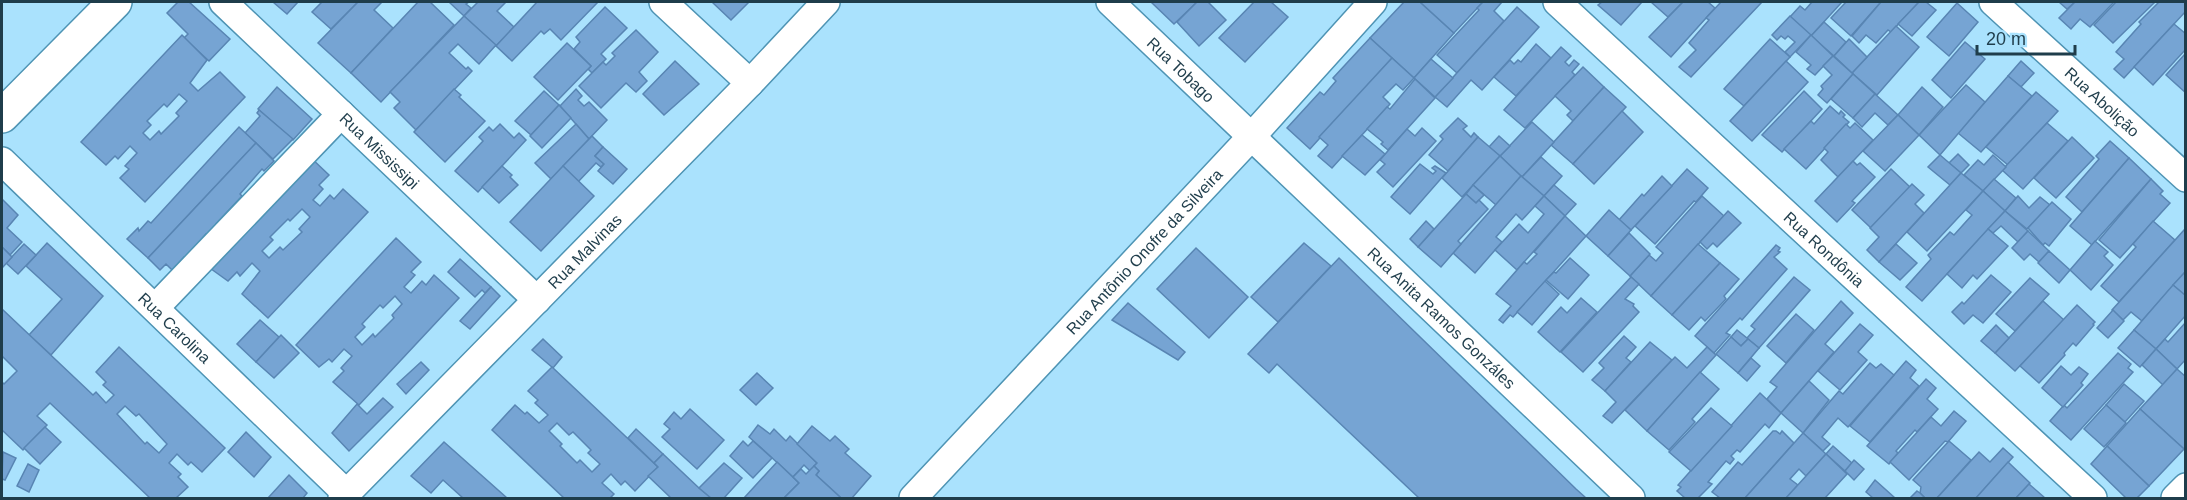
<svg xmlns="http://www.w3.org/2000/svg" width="2187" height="500" viewBox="0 0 2187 500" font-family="Arial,sans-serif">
	<rect width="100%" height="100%" fill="#aae2fd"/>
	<!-- building -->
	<g fill="#76a4d3" stroke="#5885b3" stroke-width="1.5" fill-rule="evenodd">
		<polygon points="178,2 189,2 230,39 209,61 184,38 188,34 167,13"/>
		<polygon points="273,2 298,2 287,14"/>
		<polygon points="322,2 358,2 331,29 312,12"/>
		<polygon points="358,2 382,2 374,10 393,28 351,73 318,43"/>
		<polygon points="418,2 430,2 454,25 381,102 351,73"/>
		<polygon points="449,2 469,2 466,4 471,8 464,16"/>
		<polygon points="478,2 506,2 497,11 514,27 496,46 464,16"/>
		<polygon points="537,2 598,2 561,40 550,29 544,34 541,31 512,61 496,46"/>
		<polygon points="712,2 749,2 731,20"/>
		<polygon points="1151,2 1197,2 1174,24"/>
		<polygon points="1197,2 1208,2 1226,20 1199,46 1177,22"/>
		<polygon points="1254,2 1271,2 1288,17 1245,62 1219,38"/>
		<polygon points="1404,2 1420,2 1454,33 1414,78 1370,38"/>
		<polygon points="1420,2 1483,2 1454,33"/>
		<polygon points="1483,2 1502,2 1494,11 1504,21 1457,73 1437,55 1479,10 1477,8"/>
		<polygon points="1602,2 1642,2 1621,25 1598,5"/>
		<polygon points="1651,2 1683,2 1668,17"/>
		<polygon points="1683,2 1708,2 1715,8 1671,57 1649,37"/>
		<polygon points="1721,2 1762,2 1691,77 1679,67 1696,50 1689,43 1709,20 1706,18"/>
		<polygon points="1812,2 1842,2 1811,36 1790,17 1800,6 1805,10"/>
		<polygon points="1846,2 1881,2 1851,36 1831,18"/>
		<polygon points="1881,2 1919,2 1891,32 1888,30 1876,43 1866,35 1859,43 1852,36"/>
		<polygon points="1919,2 1926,2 1936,10 1912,36 1898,24"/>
		<polygon points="2059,2 2075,2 2067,9"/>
		<polygon points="2075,2 2114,2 2090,27 2080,19 2071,29 2059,18"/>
		<polygon points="2116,2 2155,2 2113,43 2094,25"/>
		<polygon points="2159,2 2186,2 2186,11 2124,78 2114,69 2124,59 2116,52 2141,24 2139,22"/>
		<polygon points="1957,3 1978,22 1949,56 1927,37"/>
		<polygon points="605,7 627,28 601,54 606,59 592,73 588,69 591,66 574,49 580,42 576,37"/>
		<polygon points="1517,7 1539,27 1482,90 1471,80 1447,107 1435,97"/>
		<polygon points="464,16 496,45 479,64 458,44 449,53 466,69 468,67 472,71 416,130 394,108 400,102 390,92"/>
		<polygon points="1790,16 1811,35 1790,57 1785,52 1795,42 1788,36 1785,39 1781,36 1777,40 1772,35"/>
		<polygon points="1824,22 1846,42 1834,56 1811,36"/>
		<polygon points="2174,24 2186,34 2186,49 2153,85 2134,67"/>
		<polygon points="1896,26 1919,47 1877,95 1852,73"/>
		<polygon points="636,30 658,52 639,72 647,81 636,92 626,83 601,108 579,86 603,62 606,65 615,56 612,53"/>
		<path d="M 182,35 L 207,60 L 190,83 L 198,91 L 220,72 L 245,97 L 145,202 L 120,178 L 129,169 L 125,166 L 137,153 L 130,146 L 118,159 L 115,156 L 106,165 L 81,142 ZM 179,94 L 187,101 L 176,113 L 179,116 L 161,134 L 159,131 L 150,140 L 143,133 L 151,125 L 147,121 L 164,104 L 167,107 Z"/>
		<polygon points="1811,35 1833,56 1815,75 1807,69 1811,65 1796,52"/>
		<polygon points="1370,38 1392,58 1310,149 1287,128 1320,92 1324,95 1336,81 1333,78"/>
		<polygon points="1770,39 1790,57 1744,106 1724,89"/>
		<polygon points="1849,39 1867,57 1852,73 1834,56"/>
		<polygon points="1965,42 1985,59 1951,98 1932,80"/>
		<polygon points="567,43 591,66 558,100 534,77"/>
		<polygon points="1536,44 1551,58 1516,96 1494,77 1510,60 1514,64 1518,60 1521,62"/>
		<polygon points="1561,47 1571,56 1565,62 1569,66 1574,60 1579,64 1572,72 1575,75 1525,128 1504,110"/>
		<polygon points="2186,53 2186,93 2166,75"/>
		<polygon points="1833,56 1853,74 1827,103 1818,95 1823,89 1821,86 1832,75 1823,66"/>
		<polygon points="1392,58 1414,78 1403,90 1396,84 1383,97 1390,104 1332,168 1318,156 1328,145 1319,137"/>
		<polygon points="1431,59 1453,78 1435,97 1414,78"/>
		<polygon points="675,61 699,84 664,115 643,94"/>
		<polygon points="1786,61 1808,82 1752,141 1730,121"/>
		<polygon points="2021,61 2034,73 2021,87 2008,76"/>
		<polygon points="1583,67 1604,87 1573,121 1567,115 1571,111 1555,96"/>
		<polygon points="1853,74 1875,94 1853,118 1831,99"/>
		<polygon points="2008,76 2032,96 1981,152 1958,133"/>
		<polygon points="1415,79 1435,98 1388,150 1381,144 1383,142 1367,129 1387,107 1390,109"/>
		<polygon points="1966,85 1985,102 1940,155 1919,135"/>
		<polygon points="277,87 312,119 293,140 258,109"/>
		<polygon points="1604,87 1626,107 1573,164 1551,145"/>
		<polygon points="1922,87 1943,107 1919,135 1898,115"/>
		<polygon points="454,89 461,95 459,97 485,121 445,162 414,132"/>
		<polygon points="576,89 582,96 578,100 584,106 589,102 607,120 589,139 560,106"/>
		<polygon points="544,91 559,105 531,135 515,121"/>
		<polygon points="1804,91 1822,109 1782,152 1762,135"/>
		<polygon points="2036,92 2058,111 2008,165 1986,147"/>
		<polygon points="1875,94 1898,115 1888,125 1875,113 1862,127 1853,118"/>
		<polygon points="559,105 571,118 542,148 530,136"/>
		<polygon points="1830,106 1839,114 1841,111 1845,115 1843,117 1849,122 1806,169 1784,149 1811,121 1814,124"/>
		<polygon points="259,110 293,139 273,159 245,133 260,116 257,113"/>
		<polygon points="1622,111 1643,132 1594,184 1573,164"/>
		<polygon points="1898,115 1919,135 1885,171 1863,151"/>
		<polygon points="1458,118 1467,126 1463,129 1471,137 1474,133 1478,137 1448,171 1429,155 1443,139 1440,136"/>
		<polygon points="1532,122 1554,142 1522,177 1500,156"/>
		<polygon points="1855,123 1873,140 1838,177 1821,160 1828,152 1824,148 1846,124 1850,128"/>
		<polygon points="2047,123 2068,141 2023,189 2002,170"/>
		<polygon points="500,124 514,138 519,133 526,140 478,192 455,171 483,141 479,137 489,127 493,131"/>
		<polygon points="576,124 589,139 551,179 535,163"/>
		<polygon points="239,127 256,143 148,258 127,239 138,228 139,231 148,221 151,223"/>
		<polygon points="1422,128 1436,141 1393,187 1377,172 1385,164 1380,160 1407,129 1415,136"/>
		<polygon points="1362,135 1385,154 1365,175 1342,156"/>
		<polygon points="592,136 603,147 595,156 604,164 601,167 596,163 578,182 563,166"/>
		<polygon points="1499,136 1510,146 1500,156 1489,147"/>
		<polygon points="1478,137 1500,156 1462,197 1442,178"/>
		<polygon points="2072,137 2094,158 2056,198 2034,178"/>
		<polygon points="2110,141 2129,158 2082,212 2066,197 2099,159 2096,156"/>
		<polygon points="256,143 274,161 264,171 262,169 240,194 242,196 216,224 217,226 208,235 206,234 185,258 184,257 172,270 166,264 160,270 148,258"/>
		<polygon points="603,147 627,169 613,184 598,171 604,164 595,156"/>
		<polygon points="1958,154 1969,165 1961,173 1949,163"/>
		<polygon points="1940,155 1961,173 1950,185 1928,167"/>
		<polygon points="1993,155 2006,167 1983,191 1964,175 1978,160 1984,165"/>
		<path d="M 309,156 L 329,175 L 319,185 L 323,189 L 313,200 L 320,206 L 330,195 L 334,199 L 343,189 L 368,212 L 268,318 L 242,294 L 260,271 L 252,263 L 240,276 L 237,272 L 228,281 L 207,266 ZM 302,209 L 310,217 L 299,229 L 302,232 L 283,250 L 280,247 L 269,258 L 262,251 L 273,240 L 270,237 L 288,219 L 290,221 Z"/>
		<polygon points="1500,156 1521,176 1496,205 1473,185"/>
		<polygon points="1541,157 1562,176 1544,196 1522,177"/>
		<polygon points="2129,158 2151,179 2092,245 2070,226"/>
		<polygon points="1853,161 1857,165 1860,163 1875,177 1852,201 1855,203 1837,222 1815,201"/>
		<polygon points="1420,164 1433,174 1436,171 1432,168 1435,166 1446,173 1410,214 1391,197"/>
		<polygon points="502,166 512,175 510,177 518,185 499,203 482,187"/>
		<polygon points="563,166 594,196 541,251 510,222"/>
		<polygon points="1687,169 1708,188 1696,202 1694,201 1655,244 1635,226"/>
		<polygon points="1891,169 1910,187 1871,228 1852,210"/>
		<polygon points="1961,173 1983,191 1927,251 1907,232"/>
		<polygon points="1521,176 1544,196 1522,220 1516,214 1496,237 1502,242 1475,273 1453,253"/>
		<polygon points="1662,176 1672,186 1631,230 1619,220 1642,194 1644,196"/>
		<polygon points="1994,179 2016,198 2005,211 1983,191"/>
		<polygon points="2151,179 2163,191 2160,194 2170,203 2120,258 2099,240"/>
		<polygon points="1912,184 1924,195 1915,204 1924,213 1879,262 1867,250 1879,237 1870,228"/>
		<polygon points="1473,185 1484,195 1476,203 1466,194"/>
		<polygon points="1554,185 1576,204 1565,216 1544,196"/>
		<polygon points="1983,191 2005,211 1922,301 1906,287 1931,259 1928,255 1950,232 1954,235 1972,215 1966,210"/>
		<polygon points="1466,194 1476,203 1479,200 1488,209 1458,241 1461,244 1441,267 1418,247"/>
		<polygon points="1544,196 1565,216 1517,270 1495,250 1519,224 1528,233 1544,214 1535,206"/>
		<polygon points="1702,196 1724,216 1651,296 1630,276 1649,255 1656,261 1663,253 1656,247"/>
		<polygon points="2018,196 2029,208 2040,197 2050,205 2027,229 2005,211"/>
		<polygon points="2,199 18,215 7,228 22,242 10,255 2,247"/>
		<polygon points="2052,202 2071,219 2049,246 2045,243 2043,245 2028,228"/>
		<polygon points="1609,210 1631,230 1608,256 1586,236"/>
		<polygon points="1728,211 1741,223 1717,247 1713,243 1707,249 1700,242"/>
		<polygon points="2005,211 2028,231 2018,242 2001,226 1993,233 1988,229"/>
		<polygon points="1565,216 1586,236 1513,317 1510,315 1503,323 1499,320 1511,306 1496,294 1524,262 1527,264 1537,254 1534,252"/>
		<polygon points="1426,221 1434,229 1418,247 1410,239"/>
		<polygon points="2153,221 2175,240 2119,302 2101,286 2136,247 2133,244"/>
		<polygon points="1988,229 2008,246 1977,279 1973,275 1962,288 1947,274"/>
		<polygon points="2185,229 2186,271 2142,321 2131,312 2123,320 2112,310"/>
		<polygon points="2028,231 2049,251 2039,262 2030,254 2024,260 2012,248"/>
		<polygon points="1629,233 1650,254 1630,276 1608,256"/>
		<path d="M 396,238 L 421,262 L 411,272 L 415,275 L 404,287 L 411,293 L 422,281 L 426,285 L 434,275 L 459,298 L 359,405 L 333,382 L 344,371 L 341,368 L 352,356 L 344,349 L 332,362 L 329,359 L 319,367 L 296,345 ZM 395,296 L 402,304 L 392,315 L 394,318 L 375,337 L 373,334 L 362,345 L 355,337 L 365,327 L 362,324 L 380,305 L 383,308 Z"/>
		<polygon points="2095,241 2108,252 2104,256 2113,265 2091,290 2070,270"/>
		<polygon points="47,243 103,296 51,355 29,335 62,299 26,266"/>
		<polygon points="1304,243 1331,266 1278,322 1251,297"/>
		<polygon points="24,244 36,255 18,274 6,263"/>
		<polygon points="1698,244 1720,263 1672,315 1651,296"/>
		<polygon points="1896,244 1917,263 1900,280 1879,262"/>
		<polygon points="1776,245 1780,248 1778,251 1780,252 1774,257 1787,269 1742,320 1740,318 1726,333 1730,335 1714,353 1695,336"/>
		<polygon points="2,247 12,257 3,267 2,265"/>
		<polygon points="1196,248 1248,297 1209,338 1157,289"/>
		<polygon points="2049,251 2070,270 2059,283 2038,263"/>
		<polygon points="1339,258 1576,489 1586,498 1419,498 1277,364 1269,373 1248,354"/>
		<polygon points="1570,258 1589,275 1568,299 1546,280 1554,272 1556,273"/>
		<polygon points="460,259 491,287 485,293 482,290 475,297 448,272"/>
		<polygon points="1720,263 1739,279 1724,296 1726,299 1705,321 1701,317 1689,330 1672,315"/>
		<polygon points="2186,271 2186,296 2173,285"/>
		<polygon points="1991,275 2011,292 1983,323 1973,315 1964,324 1952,312 1962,302 1964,304"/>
		<polygon points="1631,277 1639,284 1625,299 1634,304 1633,306 1639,312 1583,372 1561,352"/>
		<polygon points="1794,277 1810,290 1759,348 1748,339 1741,346 1731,337 1737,330 1747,338 1755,329 1751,326"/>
		<polygon points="2030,278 2049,294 2015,331 1996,314"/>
		<polygon points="1545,281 1559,294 1532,325 1517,312"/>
		<polygon points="2173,285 2186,296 2186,315 2156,349 2134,330"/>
		<polygon points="491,287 500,296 470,329 460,321"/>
		<polygon points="1581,298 1597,312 1560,352 1538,332 1561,307 1567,313"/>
		<polygon points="1841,301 1853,313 1825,344 1834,352 1781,413 1767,399 1777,387 1770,382"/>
		<polygon points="2043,301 2064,320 2015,371 1995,353"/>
		<polygon points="1128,303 1185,352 1178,360 1112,320"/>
		<polygon points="2077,305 2095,322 2093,324 2094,325 2076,346 2073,343 2064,353 2065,355 2039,383 2020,366"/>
		<path d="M 2,309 L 93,395 L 96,392 L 106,403 L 114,395 L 103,385 L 106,382 L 96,372 L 119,347 L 225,448 L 202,472 L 191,462 L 188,465 L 177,454 L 169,463 L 181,474 L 178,477 L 188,487 L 176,498 L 150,498 L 50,403 L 37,416 L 47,425 L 23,450 L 2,430 L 2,382 L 4,384 L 17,371 L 2,356 ZM 125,406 L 136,416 L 139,414 L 167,444 L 159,453 L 147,442 L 145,444 L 117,414 Z"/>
		<polygon points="2113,310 2124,321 2108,338 2097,328"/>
		<polygon points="1796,314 1814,330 1786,363 1767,346"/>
		<polygon points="260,320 279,337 256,362 237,344"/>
		<polygon points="2186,322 2186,359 2177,369 2156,349 2165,339 2168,342"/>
		<polygon points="1860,324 1873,335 1858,352 1867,360 1840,390 1818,371"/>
		<polygon points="1996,325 2009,338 1995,353 1981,341"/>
		<polygon points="2134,330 2156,349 2140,367 2118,348"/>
		<polygon points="281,335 299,353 274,378 256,362"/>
		<polygon points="1624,336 1636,347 1626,358 1631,362 1605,391 1592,380 1604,368 1599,363"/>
		<polygon points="1731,337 1741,346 1748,339 1759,348 1738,373 1716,354"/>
		<polygon points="543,339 562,357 553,368 532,350"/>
		<polygon points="1650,342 1672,360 1612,423 1603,416 1616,402 1605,391"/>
		<polygon points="1707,347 1716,355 1647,431 1625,410 1675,357 1687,368"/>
		<polygon points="2156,349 2177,369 2163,385 2142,365"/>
		<polygon points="2118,353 2131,364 2128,368 2133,372 2071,440 2050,421 2064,405 2067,408"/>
		<polygon points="1751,358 1760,366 1747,381 1738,373"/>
		<polygon points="1906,361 1916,370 1910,378 1919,386 1870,442 1850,426"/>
		<polygon points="421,362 429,370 406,394 397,384"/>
		<polygon points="1870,363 1876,368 1881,364 1894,375 1848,427 1838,418 1822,437 1830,444 1823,451 1803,433 1839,391 1843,394"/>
		<polygon points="2061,366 2071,375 2079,367 2088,374 2081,383 2083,385 2063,407 2042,388"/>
		<path d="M 552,367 L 658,467 L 635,491 L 625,481 L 621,485 L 611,474 L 602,483 L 614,494 L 611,497 L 613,498 L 564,498 L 492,430 L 515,405 L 525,414 L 527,412 L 539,423 L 548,415 L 535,403 L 538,400 L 528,391 ZM 557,423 L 569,435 L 573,432 L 591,450 L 588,453 L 600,464 L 592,472 L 580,460 L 577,463 L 560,446 L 562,444 L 549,431 Z"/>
		<polygon points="2177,369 2186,377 2186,447 2184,449 2140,409"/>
		<polygon points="1700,372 1719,389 1692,419 1695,422 1669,450 1647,431"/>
		<polygon points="757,373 773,388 756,405 740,390"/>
		<polygon points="1926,379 1936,388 1927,399 1938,409 1917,432 1915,430 1896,451 1898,453 1889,464 1867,446"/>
		<polygon points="1809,381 1829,400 1803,433 1781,413"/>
		<polygon points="2124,384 2144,401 2125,422 2106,405"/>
		<polygon points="1760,393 1781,413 1769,428 1765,424 1740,452 1737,450 1731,456 1734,459 1730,464 1726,461 1708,482 1712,484 1698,498 1685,498 1677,491 1681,487 1678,485"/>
		<polygon points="383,398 393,407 349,451 332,433 357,404 367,414"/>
		<polygon points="2106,405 2126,423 2104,447 2084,429"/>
		<polygon points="1711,408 1732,426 1691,471 1669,452"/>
		<polygon points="690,409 724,440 697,469 662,437 670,429 664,424 674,412 681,419"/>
		<polygon points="2140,409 2184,449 2149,486 2107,446"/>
		<polygon points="1954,411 1966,421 1948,442 1945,441 1909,480 1890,462 1931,417 1941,426"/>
		<polygon points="758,425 770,434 774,429 786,441 790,436 817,463 810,471 804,465 793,477 749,437"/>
		<polygon points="812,426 830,441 835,436 849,449 845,453 871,476 852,498 839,498 840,497 816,475 819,471 814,466 817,463 797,444"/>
		<polygon points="45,427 61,442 40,464 24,448"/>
		<polygon points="636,429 663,454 654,463 628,438"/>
		<polygon points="1773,431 1776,431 1780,434 1782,431 1794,443 1745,498 1720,498 1712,492 1738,462 1742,465"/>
		<polygon points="246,432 271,457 254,477 228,452"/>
		<polygon points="1803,433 1826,454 1806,476 1799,469 1790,479 1798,485 1786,498 1745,498"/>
		<polygon points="743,441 748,446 753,441 772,458 753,478 730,456"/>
		<polygon points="1949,441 1971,460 1937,498 1925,498 1920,493 1921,487 1913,480"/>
		<polygon points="444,442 507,498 463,498 443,480 431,493 411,476"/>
		<polygon points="1833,446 1852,463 1845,471 1826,454"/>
		<polygon points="2107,446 2149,486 2137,498 2126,498 2091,464"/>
		<polygon points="2003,448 2013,457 1976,498 1937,498 1979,452 1990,462"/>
		<polygon points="3,452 16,458 5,480 2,479"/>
		<polygon points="663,454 699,488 711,498 671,498 648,476 658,467 654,463"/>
		<polygon points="1826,454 1847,474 1825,498 1786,498"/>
		<polygon points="1854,460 1864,469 1854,480 1845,471"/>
		<polygon points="777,462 799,483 784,498 744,498"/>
		<polygon points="2008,462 2030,483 2016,498 1976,498"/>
		<polygon points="724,463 742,478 724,498 711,498 699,488"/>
		<polygon points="28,464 39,470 29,492 17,486"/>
		<polygon points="814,466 819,471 816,475 840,497 839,498 784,498 799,483 793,477 801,469 806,474"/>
		<polygon points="289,475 307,493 303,498 268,498"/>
		<polygon points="1875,480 1895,498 1873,498 1866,492"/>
		<polygon points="2029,484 2045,498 2016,498"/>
		<polygon points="1917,491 1920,493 1925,498 1910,498"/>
	</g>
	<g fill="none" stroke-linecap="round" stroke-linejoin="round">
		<defs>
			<g id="minor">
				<path id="s1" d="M 223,2 L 537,300"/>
				<polyline points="663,2 750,83"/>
				<path id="s2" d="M 1110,2 L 1631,498"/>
				<path id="s3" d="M 1557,2 L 2093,498"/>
				<path id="s4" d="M 1993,2 L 2186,178"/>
				<path id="s5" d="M 2,161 L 347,494"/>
				<polyline points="155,308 341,114"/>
				<path id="s6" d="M 342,498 L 750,83 L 826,2"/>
				<path id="s7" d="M 913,498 L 1252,136 L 1373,2"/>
				<polyline points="2175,498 2186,487"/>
			</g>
			<polyline id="tertiary" points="2,116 115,2"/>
		</defs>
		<!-- minor casing -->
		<use href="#minor" stroke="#4e94b4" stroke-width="30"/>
		<!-- tertiary casing -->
		<use href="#tertiary" stroke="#4e94b4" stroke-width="36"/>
		<!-- minor -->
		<use href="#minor" stroke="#fff" stroke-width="27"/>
		<!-- tertiary -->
		<use href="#tertiary" stroke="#fff" stroke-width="33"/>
	</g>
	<g text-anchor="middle" stroke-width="4.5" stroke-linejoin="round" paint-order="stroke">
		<!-- street labels -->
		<g font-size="16" fill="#1f3d4b" stroke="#aae2fd">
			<text dy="6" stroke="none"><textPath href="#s2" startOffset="98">Rua Tobago</textPath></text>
			<text dy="6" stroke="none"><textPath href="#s4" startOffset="148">Rua Abolição</textPath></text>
			<text dy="6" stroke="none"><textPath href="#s1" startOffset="216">Rua Mississipi</textPath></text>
			<text dy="6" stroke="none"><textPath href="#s3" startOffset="364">Rua Rondônia</textPath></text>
			<text dy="6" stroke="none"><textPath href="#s6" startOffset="346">Rua Malvinas</textPath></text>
			<text dy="6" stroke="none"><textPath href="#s7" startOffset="338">Rua Antônio Onofre da Silveira</textPath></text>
			<text dy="6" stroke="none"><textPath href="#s2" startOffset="458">Rua Anita Ramos Gonzáles</textPath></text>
			<text dy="6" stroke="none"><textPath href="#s5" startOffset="240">Rua Carolina</textPath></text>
		</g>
	</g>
	<!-- border -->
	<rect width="2187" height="500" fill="none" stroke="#1f3d4b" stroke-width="6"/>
	<!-- scale -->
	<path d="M1977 45v9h98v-9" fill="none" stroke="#1f3d4b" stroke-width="3"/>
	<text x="1986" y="45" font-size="18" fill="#1f3d4b" stroke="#aae2fd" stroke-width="4.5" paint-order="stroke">20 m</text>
</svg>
